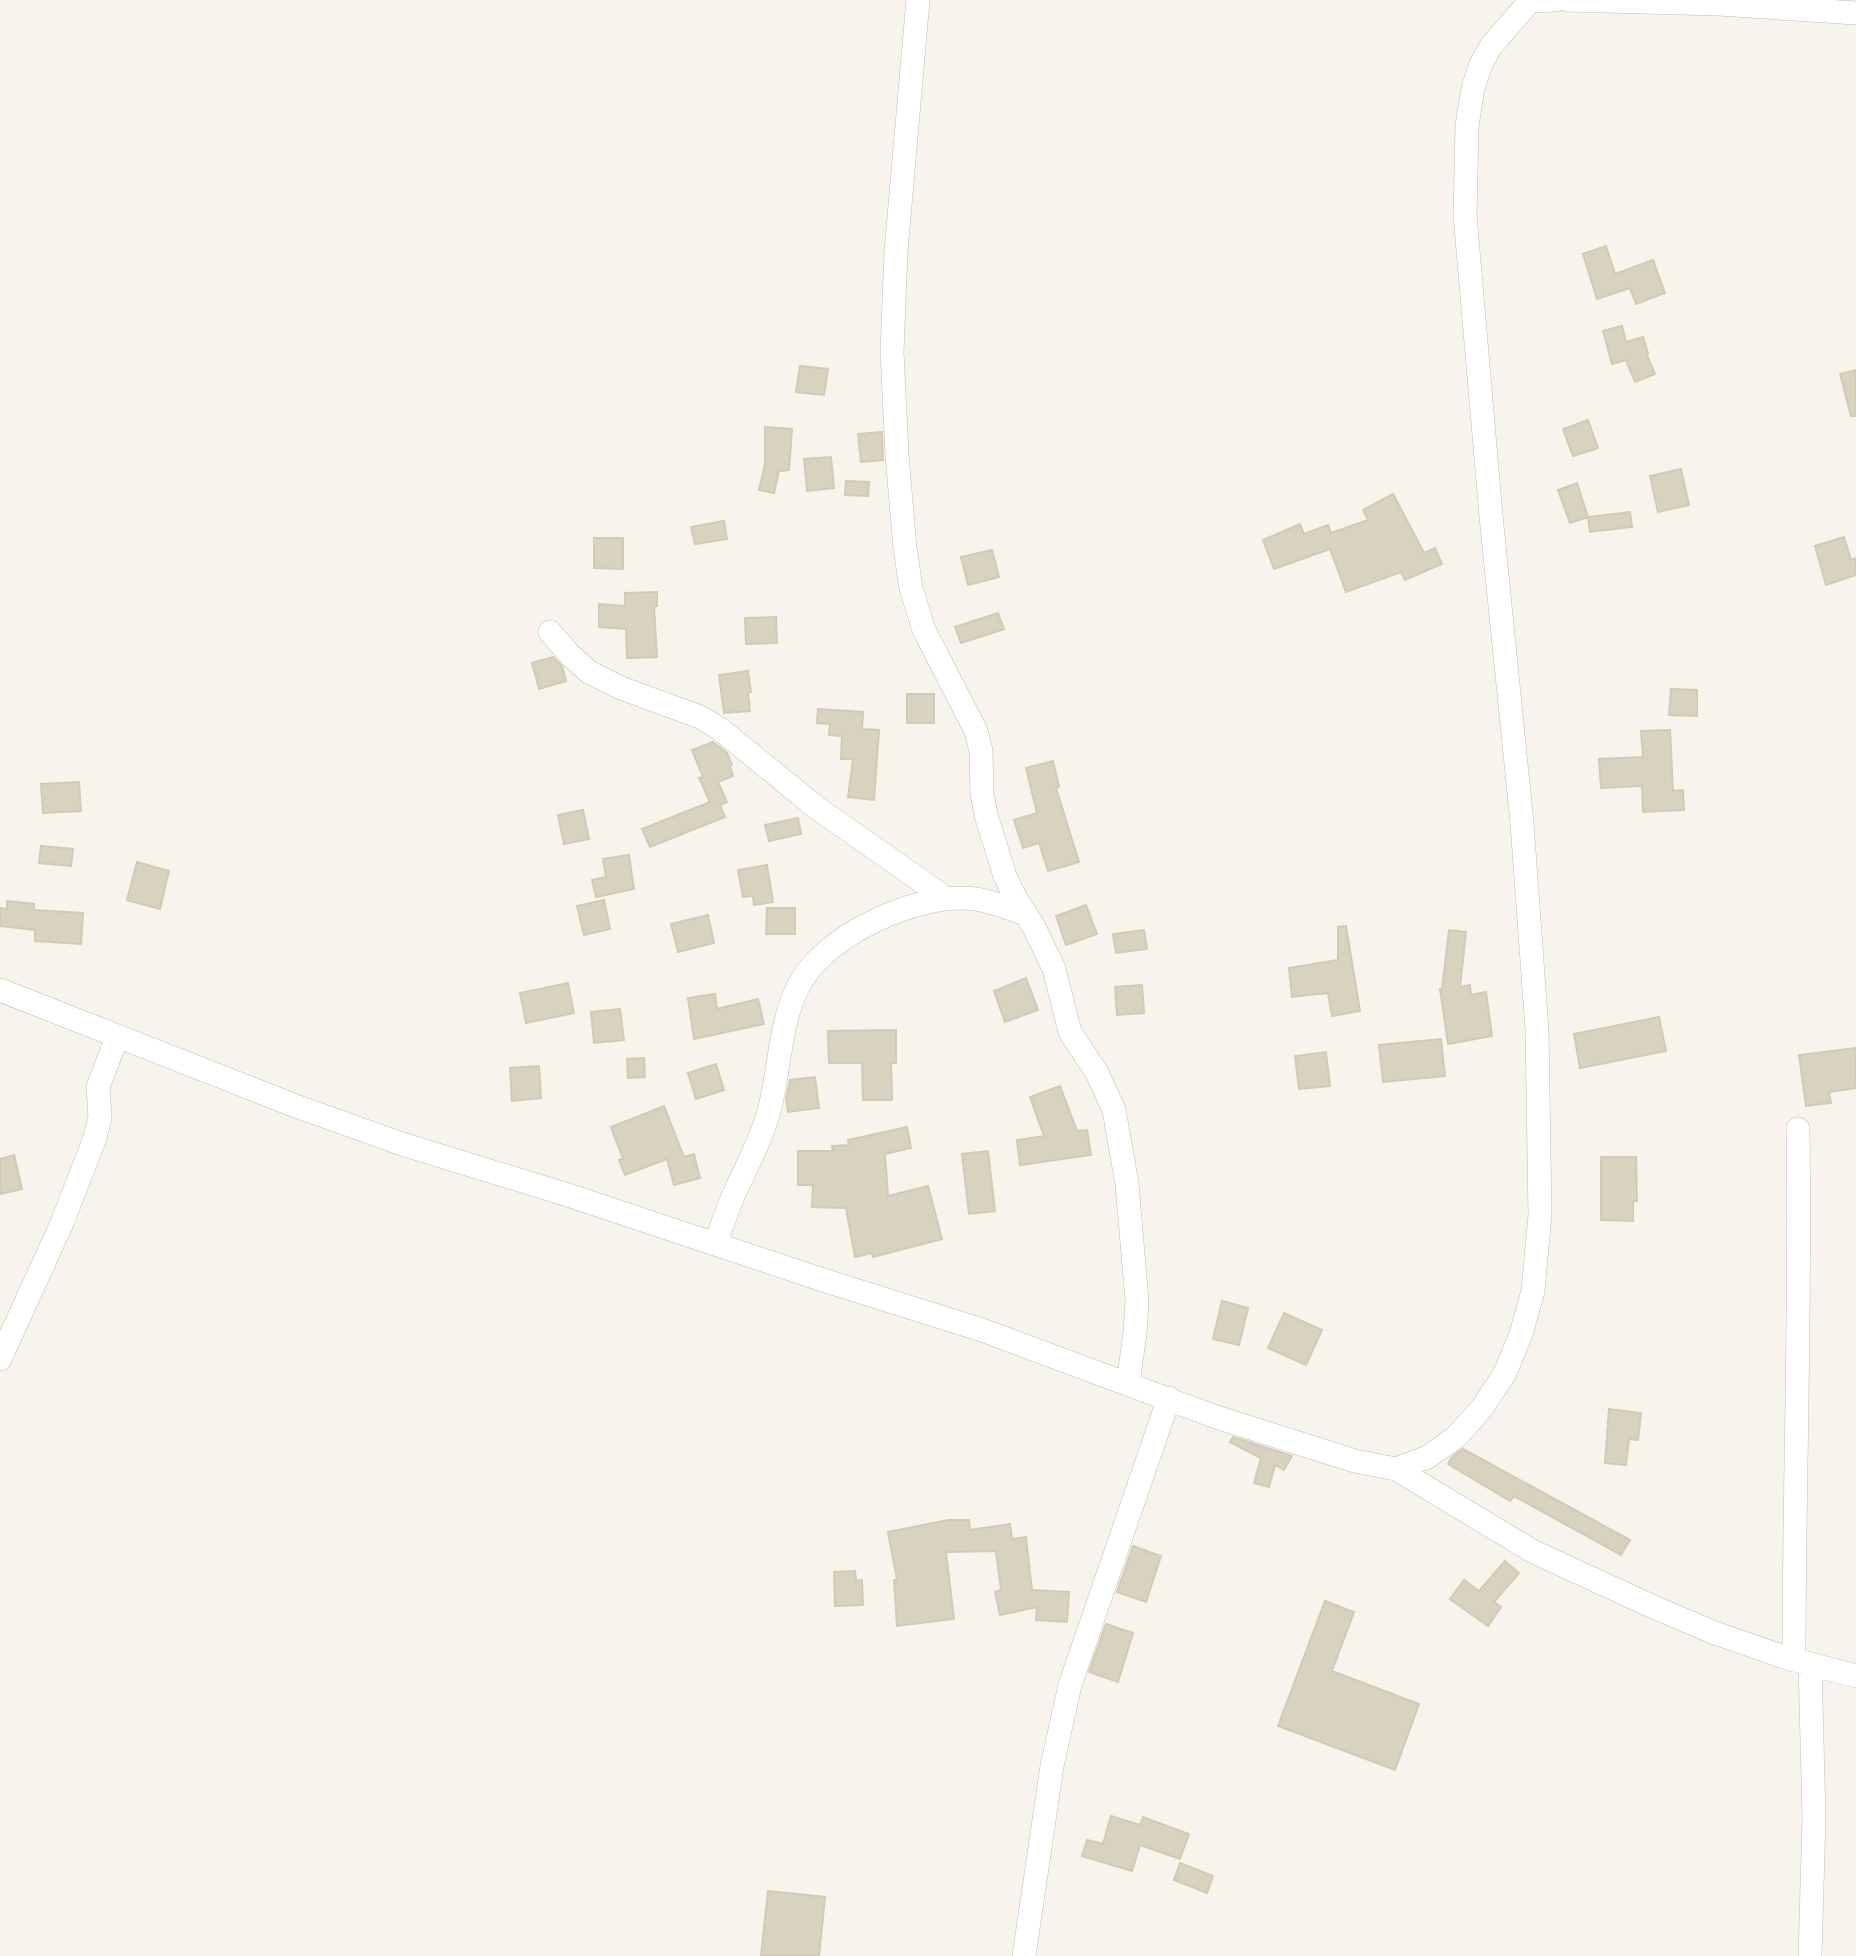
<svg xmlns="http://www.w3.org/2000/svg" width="1856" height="1956" viewBox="0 0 1856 1956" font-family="'Space Grotesk',sans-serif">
<rect width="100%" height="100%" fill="#f6f4ec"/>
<path fill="#d8d2c1" stroke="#d3cab4" stroke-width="2" d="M1606,246L1615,274L1653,260L1665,293L1636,304L1630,288L1597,299L1583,254Z
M1622,326L1626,342L1643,337L1648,353H1646L1655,374L1635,382L1626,360L1612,364L1603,331Z
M800,366L828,369L824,395L796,392Z
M1856,370V416H1851L1840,374Z
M1588,420L1598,448L1573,456L1563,429Z
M765,427L792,429L789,470L779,471L774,493L759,490L765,464Z
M882,432L883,460L861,462L858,434Z
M831,457L834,488L807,491L804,459Z
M1681,469L1689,505L1658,512L1650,476Z
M846,481L869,482L868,496L845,495Z
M1577,483L1588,517L1570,523L1558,490Z
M1393,494L1424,553L1435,548L1442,564L1405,580L1401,572L1346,592L1330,549L1274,569L1263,540L1300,524L1304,534L1328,525L1331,533L1368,520L1363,510Z
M1630,512L1632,527L1590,532L1588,517Z
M724,521L727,539L695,544L691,527Z
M1844,537L1851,560L1856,558V575L1826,585L1815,546Z
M594,538H623V569L594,568Z
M992,550L999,577L968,585L961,557Z
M657,592V606H654L657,657L627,658L626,629L599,627V604L625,606V593Z
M998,613L1004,629L961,643L955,627Z
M776,617L777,643L746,644L745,618Z
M553,657L562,666L566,681L539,689L532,663Z
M748,671L751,692H748L750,711L724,713L719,675Z
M1671,689L1697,690V716L1669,715Z
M907,694H934V723H907Z
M818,709L863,712L862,729L879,730L874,800L848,797L853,759H841L842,736L829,735L830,724L817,723Z
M1670,730L1673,791L1683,790L1684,810L1643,812L1642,786L1601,788L1599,759L1643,757L1641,731Z
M713,742L727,753L732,765L730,766L733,776L718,782L727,802L720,805L725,817L650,847L642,829L710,802L699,778L703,777L692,750Z
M1053,761L1059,787L1056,788L1079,862L1048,871L1039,843L1023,848L1014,820L1037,813L1026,768Z
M79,782L81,811L43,813L41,784Z
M583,810L589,839L564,844L558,815Z
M798,818L801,834L769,841L765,825Z
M41,846L73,849L71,866L39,863Z
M629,855L634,889L596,897L592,880L606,877L603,859Z
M137,862L169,871L160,909L127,900Z
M767,865L773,902L754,905L753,896L743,897L738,870Z
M604,900L610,929L584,935L577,906Z
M7,901L34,904V910L83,913L81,944L35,941V930L0,926V908L7,909Z
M1086,905L1097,934L1066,945L1056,916Z
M767,908H795V934H766Z
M708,915L714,943L678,952L671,924Z
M1346,926L1360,1011L1332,1016L1328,993L1292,997L1289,968L1338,960V927Z
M1144,930L1147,949L1116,953L1113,934Z
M1449,930L1466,932L1460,987L1470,985L1471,995L1486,992L1492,1036L1448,1044L1440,989H1442Z
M1026,978L1038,1010L1005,1022L994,991Z
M568,983L574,1013L526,1023L520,993Z
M1142,985L1144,1013L1117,1015L1115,987Z
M715,994L717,1009L758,999L764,1024L694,1039L688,998Z
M620,1009L624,1040L594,1043L591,1012Z
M1659,1017L1666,1051L1580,1068L1574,1034Z
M896,1030V1063H891L892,1100H863L862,1063H829L828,1031Z
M1441,1039L1445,1076L1383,1082L1379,1045Z
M1856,1048V1088L1829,1092L1831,1103L1806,1106L1799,1055Z
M1326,1052L1330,1086L1299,1089L1295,1056Z
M644,1058L645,1077L628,1078L627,1059Z
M716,1064L724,1090L696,1099L688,1073Z
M539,1066L541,1098L512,1101L510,1068Z
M815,1077L819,1108L788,1112L786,1099L790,1080Z
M1060,1086L1077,1131L1087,1130L1091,1155L1020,1165L1017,1140L1044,1136L1030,1097Z
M664,1106L684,1157L694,1154L700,1178L674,1185L667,1159L625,1175L619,1160L623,1159L611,1127Z
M907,1127L911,1148L885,1154L888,1196L928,1186L942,1239L873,1257L872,1253L855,1257L846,1208L812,1207L813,1185H798V1151H833L832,1146L849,1145L848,1140Z
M988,1151L995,1211L969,1214L962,1154Z
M14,1155L22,1189L0,1194V1159Z
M1601,1157H1636L1637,1201H1633V1221L1601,1220Z
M1222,1301L1248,1308L1239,1345L1213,1339Z
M1284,1313L1322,1330L1306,1365L1268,1348Z
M1609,1409L1641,1413L1638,1440L1629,1439L1626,1465L1605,1463Z
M1233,1437L1292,1456L1284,1470L1275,1465L1269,1487L1254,1483L1261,1458L1230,1442Z
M1463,1449L1630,1540L1621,1555L1514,1496L1510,1501L1448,1464L1452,1457Z
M948,1520H969L970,1530L1010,1524L1012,1539L1026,1537L1032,1590L1069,1592L1067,1622L1036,1620L1037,1607L1000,1615L995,1592L1001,1590L996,1551L946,1552L954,1619L897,1626L894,1580H897L888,1532Z
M1133,1546L1161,1556L1146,1602L1117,1592Z
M1505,1561L1519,1573L1494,1602L1501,1607L1488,1626L1450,1599L1464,1580L1479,1591Z
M855,1571L856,1581L862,1580L863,1605L835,1606L834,1572Z
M1325,1601L1354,1612L1332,1671L1419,1704L1395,1770L1278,1726Z
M1106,1624L1133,1633L1118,1682L1089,1672Z
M1111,1816L1140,1825L1143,1817L1189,1834L1180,1859L1140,1845L1132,1871L1082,1856L1087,1840L1103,1844Z
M1180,1863L1213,1876L1207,1893L1174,1880Z
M768,1891L825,1897L819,1956H761Z"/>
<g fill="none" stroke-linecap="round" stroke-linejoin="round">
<defs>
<path id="minor" d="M918,0L896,251L892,352L897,455L905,548L911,588L924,630L976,731L981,751L982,793L986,815L1005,876L1016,899L1034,927L1054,969L1070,1032L1097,1073L1114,1110L1127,1184L1137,1301L1135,1333L1128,1383
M1568,0L1719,4L1856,13
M550,632L570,655L589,672L621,688L700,717L720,729L817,808L947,899
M0,990L293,1105L402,1144L568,1195L820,1279L982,1330L1216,1417L1355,1461L1396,1469L1428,1457L1456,1437L1482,1408L1505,1373L1521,1334L1533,1291L1540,1215L1537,1030L1522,823L1491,516L1465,215L1467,126L1473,88L1481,64L1491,46L1530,1L1556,0
M715,1244C721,1228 727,1211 734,1194C746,1167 761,1141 769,1111C780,1071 779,1025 798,987C822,936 919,891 975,899C992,901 1010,909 1026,914
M0,1359L62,1223L95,1138L100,1117L98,1087L117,1037
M1396,1469L1532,1551L1649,1605L1715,1633L1787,1658L1856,1676
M1794,1660C1794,1483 1801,1306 1798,1129
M1024,1956L1052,1766L1070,1685L1169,1398
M1810,1956L1814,1817L1810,1664"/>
</defs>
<use href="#minor" stroke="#c2bdae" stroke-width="24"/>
<use href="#minor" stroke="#fff" stroke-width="23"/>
</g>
</svg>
